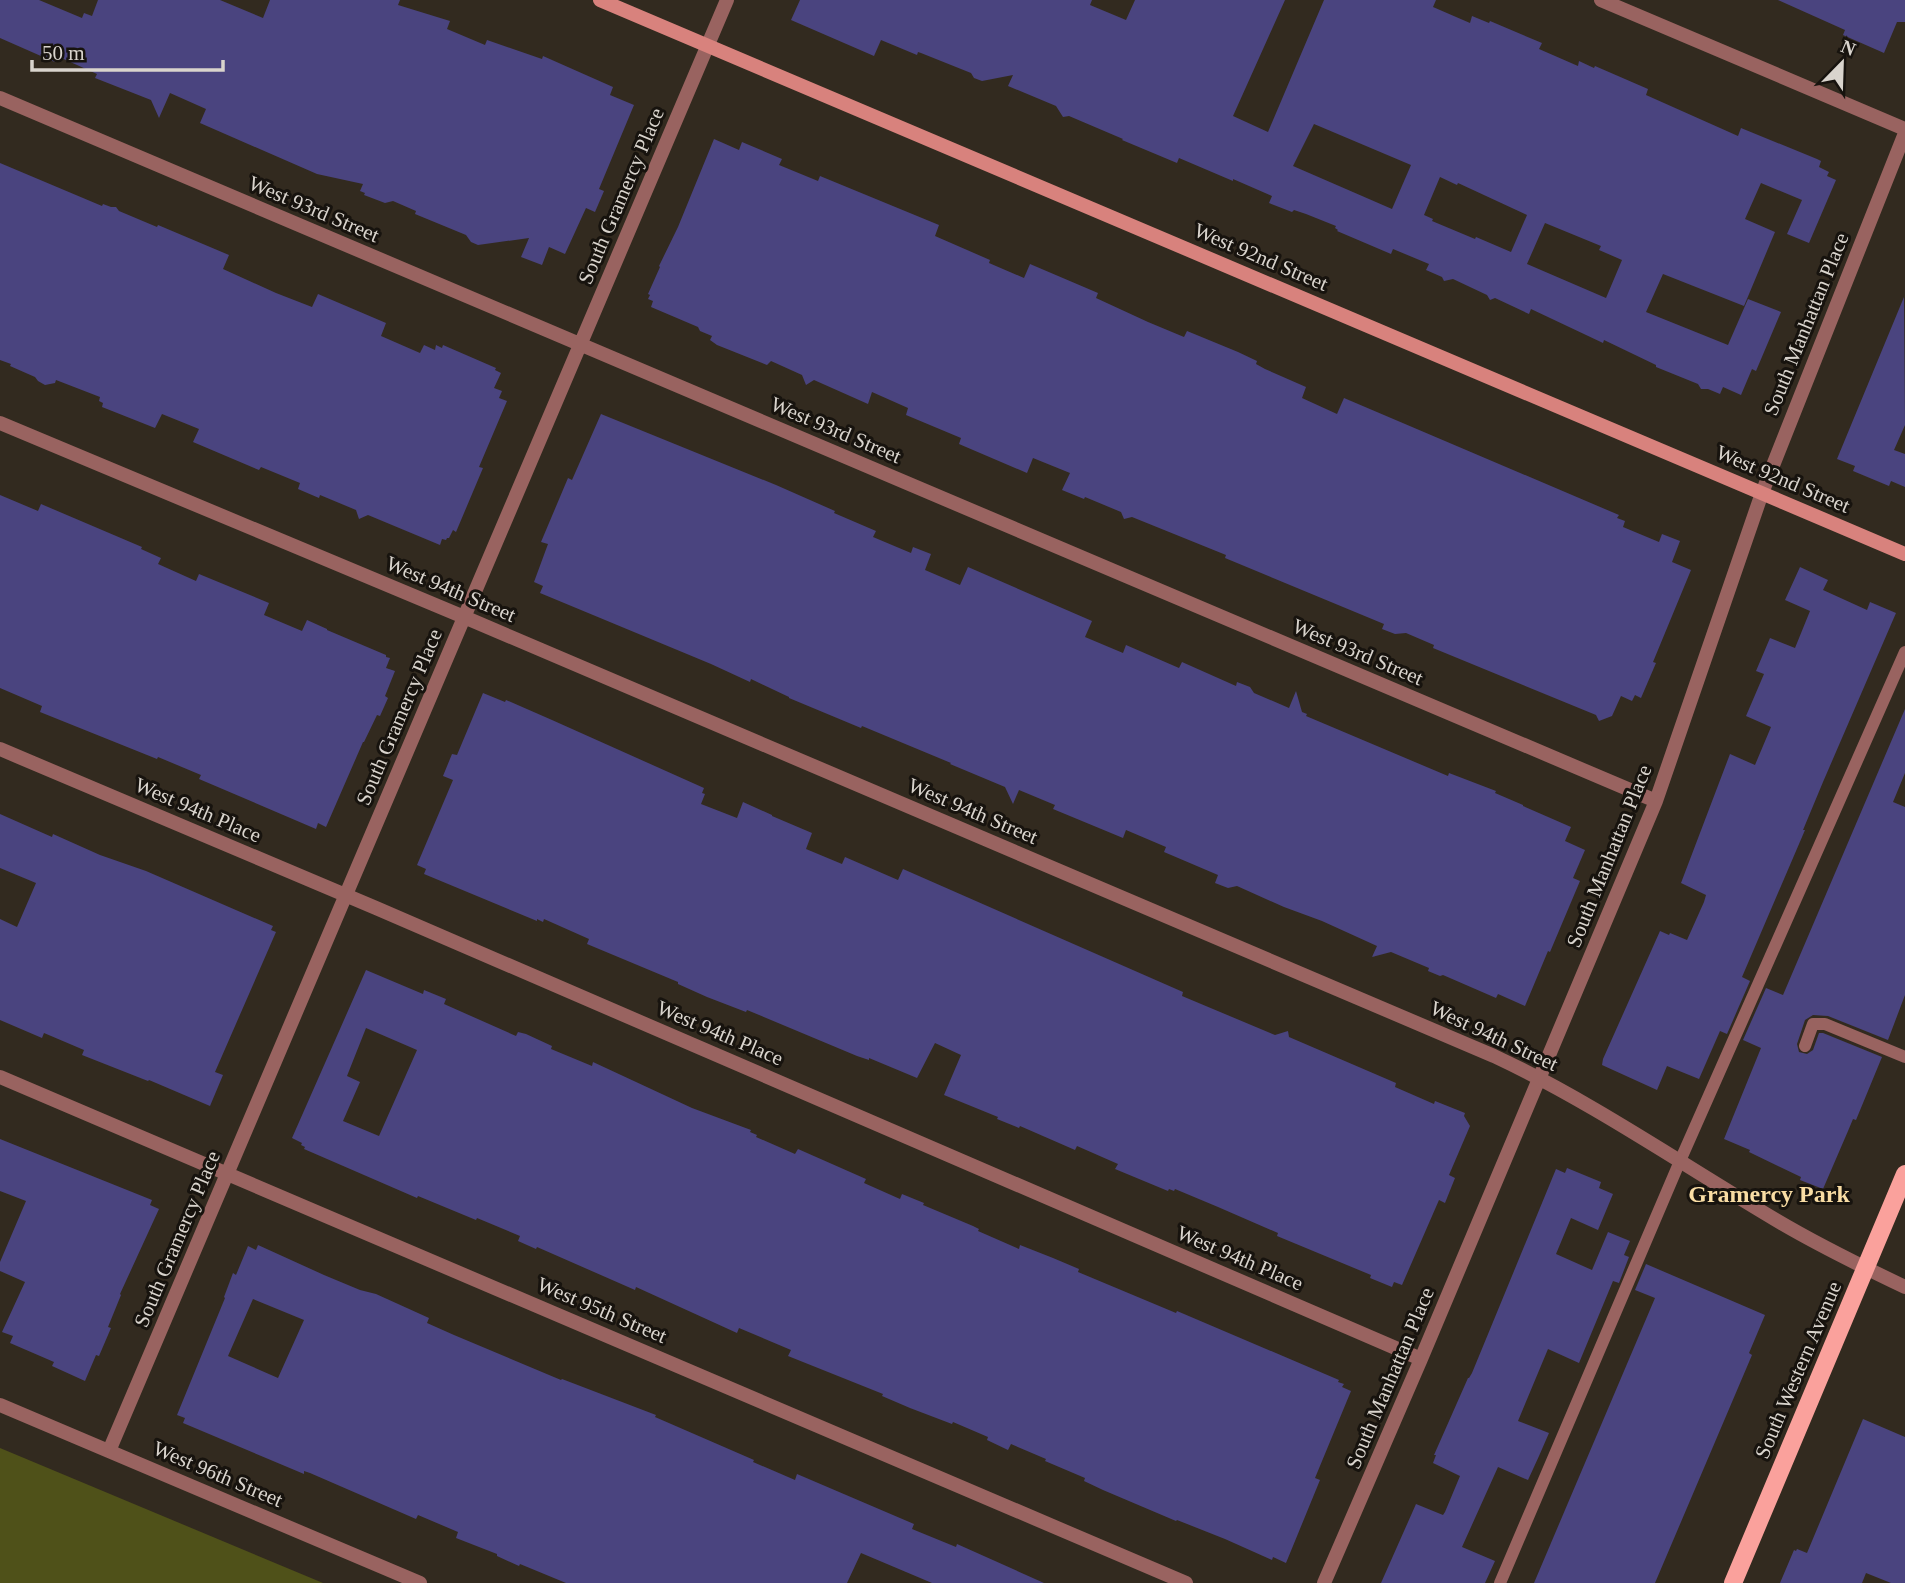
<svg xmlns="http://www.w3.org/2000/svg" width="1905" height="1583" viewBox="0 0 1905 1583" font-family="'Times New Roman',serif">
<rect width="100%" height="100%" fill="#322a1f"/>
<path fill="#4f5119" d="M0,1448L323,1583H0Z"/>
<path fill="#4a447f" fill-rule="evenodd" d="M0,0H39L82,18L84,13L92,16L98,0H220L263,18L270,0H400L398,5L450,21L447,29L485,45L487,40L542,59L543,56L613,87L610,95L634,105L599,189L604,191L595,212L586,208L565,254L549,247L542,265L521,257L529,238L478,245L471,242L466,235L415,214L416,211L393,201L385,203L364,195L365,193L360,191L363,184L317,174L200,123L206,109L170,93L159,118L151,100L95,78L97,74L57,56L55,62L50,60L0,38Z
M800,0H1092L1090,5L1126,20L1135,0H1285L1233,116L1268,132L1324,0H1436L1433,7L1470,23L1472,16L1489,23L1490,21L1542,43L1539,49L1578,66L1579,61L1594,68L1595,66L1648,89L1646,95L1738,136L1741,128L1817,159L1821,161L1819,167L1829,172L1827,176L1836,180L1809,243L1787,234L1802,200L1761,183L1745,219L1775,232L1744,306L1663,274L1646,312L1728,345L1748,299L1781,312L1756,371L1752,369L1741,395L1723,387L1720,394L1708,389H1701L1698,384L1656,367V365L1604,340L1603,343L1531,309L1529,314L1495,298L1490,300L1487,295L1453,279L1444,281L1442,277L1426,270L1429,264L1393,249L1391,254L1337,231L1338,230L1335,228L1336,226L1306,214L1294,210L1292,212L1269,203L1272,196L1233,179V181L1179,158L1177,163L1122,140L1123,139L1069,116L1063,117L1056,106L1008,86L1013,75L982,81L974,78L971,73L921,53L918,52L917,55L881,40L874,56L791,20ZM1314,124L1411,165L1392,209L1293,166ZM1440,177L1457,185L1458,183L1527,215L1511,252L1476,237L1475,239L1432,221L1433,219L1424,215ZM1545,223L1601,246L1599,250L1622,260L1606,298L1527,264Z
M1778,0H1905V22H1897L1884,53L1843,35L1845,30Z
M714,139L739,150L742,142L782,159L779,165L818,181L820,176L939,225L935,236L990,260L989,263L1024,278L1030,264L1098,293L1096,298L1148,322L1184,337L1187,331L1238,352L1257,361L1256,364L1265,369L1306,387L1302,398L1337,414L1344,398L1619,515L1617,518L1625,521L1623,527L1659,542L1662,534L1680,541L1672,562L1691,570L1653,662L1656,663L1641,698L1635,695L1632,701L1621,696L1612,716L1599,721L1596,715L1433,648L1434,645L1406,633L1395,634L1382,629L1384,624L1225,558L1226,555L1132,517L1124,519L1121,512L1085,497L1084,499L1062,490L1070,473L1033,458L1027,473L959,444L961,438L906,415L908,408L872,392L868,404L814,380L806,385L802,375L771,361L767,365L717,345L710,340L712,336L700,331L698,327L651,307L653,301L648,299L650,295L648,294L660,267L659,266L678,227Z
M0,163L102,206L103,204L111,207H116L119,211L157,227L158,225L229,255L223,269L276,293L312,307L318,294L386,323L381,336L420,353L424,345L435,350L436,345L442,348L443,345L496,368L495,370L501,373L494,388L502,391L499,398L507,401L479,467L483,468L456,532L453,530L449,538H447L446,540L442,539L440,545L368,515L359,519L356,510L320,495L319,498L298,489L300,483L261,467L259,470L193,442L199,429L162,414L155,428L102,407L103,403L99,401L100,397L56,380L55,383L45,385L38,381L35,377L10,366L11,364L0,360Z
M1904,297L1905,425L1894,450L1905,454V487L1891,481L1889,486L1853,471L1855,466L1837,459Z
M601,414L776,485L835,511L834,513L876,531L873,537L911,553L913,547L931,554L925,570L960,585L968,567L1092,621L1085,637L1123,653L1126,645L1179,668L1182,662L1236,686L1237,682L1250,687L1254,693L1289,708L1296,691L1302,712L1307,714L1306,716L1448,776L1449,773L1496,791L1495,793L1523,805V806L1571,827L1565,841L1585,850L1573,878L1580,881L1550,952L1548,951L1525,1006L1498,994L1496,998L1443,975L1440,976L1428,971L1429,968L1391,952L1372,957L1377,946L1322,921L1284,907L1237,886L1228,888L1215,883L1218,875L1164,852L1166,847L1126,830L1123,838L1053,809L1055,805L1019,790L1013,804L1005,787L950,764L951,763L862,726L861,728L789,698V697L751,679L750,682L711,664L540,593L543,586L534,582L548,544L541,542L568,478L572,480Z
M0,495L38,511L41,504L142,547L141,549L161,558L158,564L196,581L199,574L269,603L264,615L302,631L307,620L327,629V630L386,655V657L390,658L386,668L395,671L385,696L388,698L380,716L377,715L364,742H363L326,827L318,823L316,829L199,779L201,775L158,757L157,759L40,712L42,706L0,688Z
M1800,567L1828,580L1823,590L1867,610L1870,602L1896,613L1823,782L1803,830H1805L1742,977L1750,981L1727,1034L1720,1031L1699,1079L1667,1066L1657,1090L1602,1065L1603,1059L1660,931L1669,935L1670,933L1687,940L1704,902L1706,895L1681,883L1730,754L1755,765L1771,727L1746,716L1764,674L1756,671L1770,638L1795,648L1810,611L1785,600Z
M483,693L505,702L506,700L552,720L704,788L702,793L705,794L701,804L737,818L743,802L772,815V816L812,833L806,849L842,864L845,857L898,880L903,869L1183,992L1182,996L1275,1035L1288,1031L1289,1037L1396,1083L1395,1087L1434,1104L1435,1101L1465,1113L1464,1116L1470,1126L1449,1175L1455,1178L1445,1203L1439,1200L1402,1285L1394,1282L1392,1287L1370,1278L1371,1275L1277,1236L1278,1233L1218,1207L1175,1189L1174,1191L1169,1189L1168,1191L1115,1169L1118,1164L1077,1146L1075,1150L1020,1126L1019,1128L997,1119L998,1117L944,1095L961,1055L935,1043L917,1078L869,1058V1060L857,1056L747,1010L746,1012L707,997L678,984V982L587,944L589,939L544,919L543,922L537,919V921L424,874L426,869L417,865L453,780L443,776L452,754L457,755Z
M1905,709V773L1893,802L1905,807V995L1888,1040L1828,1016L1813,1015L1805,1020L1797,1044L1799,1052L1807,1054L1813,1050L1819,1033H1823L1882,1057L1856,1120L1853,1119L1848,1131L1823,1189L1800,1180L1801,1177L1749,1152L1750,1150L1724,1139L1761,1048L1743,1040L1766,988L1783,995Z
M0,814L52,837L53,834L100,855L146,871L273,926L271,930L276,932L215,1072L223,1075L210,1106L149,1080L148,1081L82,1055L84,1050L44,1033L42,1038L0,1020V919L17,927L36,883L0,868Z
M366,970L423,994L424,990L446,999L444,1004L516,1036L518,1032L526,1034L552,1046L551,1049L592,1066L593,1062L692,1108L751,1130L750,1132L757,1135L756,1137L795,1154L798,1149L866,1179L864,1183L900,1199L902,1194L924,1203L923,1205L973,1226L979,1229L978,1231L1019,1249L1020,1245L1053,1258L1079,1269L1078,1272L1176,1313L1177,1311L1339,1380L1338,1382L1344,1384L1342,1387L1351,1391L1315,1478L1320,1480L1286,1563L1273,1557L1272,1560L1225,1539L1177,1520L1176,1521L1103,1490L1084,1481L1085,1478L1045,1461L1046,1459L1011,1444L1008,1450L987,1440L988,1437L953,1422L952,1424L910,1408L882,1396L883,1394L788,1356L791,1350L739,1328L737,1333L636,1287L635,1290L537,1247L536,1249L518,1241L520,1236L477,1218L476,1220L418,1196L417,1198L304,1149L305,1147L301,1145L302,1143L292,1138ZM366,1028L417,1050L379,1136L343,1121L360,1082L347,1076Z
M0,1139L152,1200L150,1205L159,1209L120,1294L121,1295L108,1327L111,1328L99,1356L96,1355L85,1381L52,1366L54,1362L10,1343L13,1336L2,1332L25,1282L0,1271V1262L26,1201L0,1191Z
M1567,1168L1601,1182L1599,1188L1613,1194L1598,1230L1571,1218L1556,1254L1592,1270L1608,1232L1630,1241L1624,1255L1629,1257L1619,1283L1613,1281L1579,1363L1548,1349L1518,1421L1549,1433L1539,1456L1528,1480L1498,1467L1462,1547L1495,1561L1485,1583H1381L1416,1504L1443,1515L1445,1512L1460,1476L1433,1463L1436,1455H1434L1468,1378H1469L1472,1373L1556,1169L1565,1173Z
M258,1245L324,1275L360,1290L376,1294L429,1318L427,1323L454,1335L561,1380L562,1379L656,1415L655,1417L754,1460L753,1462L795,1480L797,1474L914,1524L912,1529L956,1547L957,1544L1044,1583H932L861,1553L847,1583H566L520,1564L519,1566L497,1556V1554L456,1538L458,1532L418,1515L416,1519L310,1473L304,1471V1474L183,1423L185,1418L177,1415L225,1298L224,1297L233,1273L236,1275L248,1246L256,1250ZM253,1299L304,1320L278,1378L228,1356Z
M1646,1264L1765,1315L1749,1353L1752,1355L1655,1583H1534L1655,1298L1635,1290Z
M1863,1419L1905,1437V1583H1891L1866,1573L1862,1583H1780L1794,1550L1796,1551L1797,1549L1807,1553Z"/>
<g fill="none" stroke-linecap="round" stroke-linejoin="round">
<path stroke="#996360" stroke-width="12" d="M1805,1046L1813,1024H1825L1905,1057
M1500,1583L1680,1161L1905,652"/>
<path stroke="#996360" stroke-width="14" d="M1601,0L1905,129
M0,98L1656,801
M0,423L464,617L1494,1056C1592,1102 1683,1165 1776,1220C1818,1245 1861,1266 1905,1287
M0,749L376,908L1421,1359
M0,1077L1186,1583
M0,1405L420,1583
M109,1451L727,0
M1324,1583L1421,1359L1656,801L1762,493L1905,133"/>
<path stroke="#d8827d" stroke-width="14" d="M600,0L1905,554"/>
<path stroke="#faa19c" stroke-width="18" d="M1733,1583L1905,1174"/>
</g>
<g text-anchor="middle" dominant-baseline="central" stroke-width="6" stroke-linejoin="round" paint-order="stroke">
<g font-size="21" fill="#d9d4cd" stroke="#17130e">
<text transform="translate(621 196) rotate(-67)">South Gramercy Place</text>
<text transform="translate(314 209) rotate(23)">West 93rd Street</text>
<text transform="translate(1261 257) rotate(23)">West 92nd Street</text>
<text transform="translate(1806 324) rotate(-68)">South Manhattan Place</text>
<text transform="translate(836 430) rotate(23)">West 93rd Street</text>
<text transform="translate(1783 479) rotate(23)">West 92nd Street</text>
<text transform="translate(451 589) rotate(23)">West 94th Street</text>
<text transform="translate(1358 652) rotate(23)">West 93rd Street</text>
<text transform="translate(399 717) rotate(-67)">South Gramercy Place</text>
<text transform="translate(198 810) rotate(23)">West 94th Place</text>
<text transform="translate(973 811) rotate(23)">West 94th Street</text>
<text transform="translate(1609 856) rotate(-68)">South Manhattan Place</text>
<text transform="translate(720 1033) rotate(23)">West 94th Place</text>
<text transform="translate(1494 1036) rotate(25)">West 94th Street</text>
<text transform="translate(177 1239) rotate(-67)">South Gramercy Place</text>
<text transform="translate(1240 1258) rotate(23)">West 94th Place</text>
<text transform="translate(602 1310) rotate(23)">West 95th Street</text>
<text transform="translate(1798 1370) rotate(-67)">South Western Avenue</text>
<text transform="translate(1390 1378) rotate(-67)">South Manhattan Place</text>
<text transform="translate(218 1474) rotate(23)">West 96th Street</text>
</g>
<g font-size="24" font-weight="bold" fill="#f9dda4" stroke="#17130e">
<text x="1769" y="1194">Gramercy Park</text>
</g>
</g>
<g transform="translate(1842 63) rotate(23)" stroke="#17130e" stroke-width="5" paint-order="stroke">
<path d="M0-5L12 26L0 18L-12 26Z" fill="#d9d4cd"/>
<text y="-10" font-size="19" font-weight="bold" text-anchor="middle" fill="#d9d4cd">N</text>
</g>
<path d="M32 60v10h191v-10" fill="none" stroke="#d9d4cd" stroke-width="3.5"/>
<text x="42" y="60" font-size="21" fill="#d9d4cd" stroke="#17130e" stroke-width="5" paint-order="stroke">50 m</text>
</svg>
